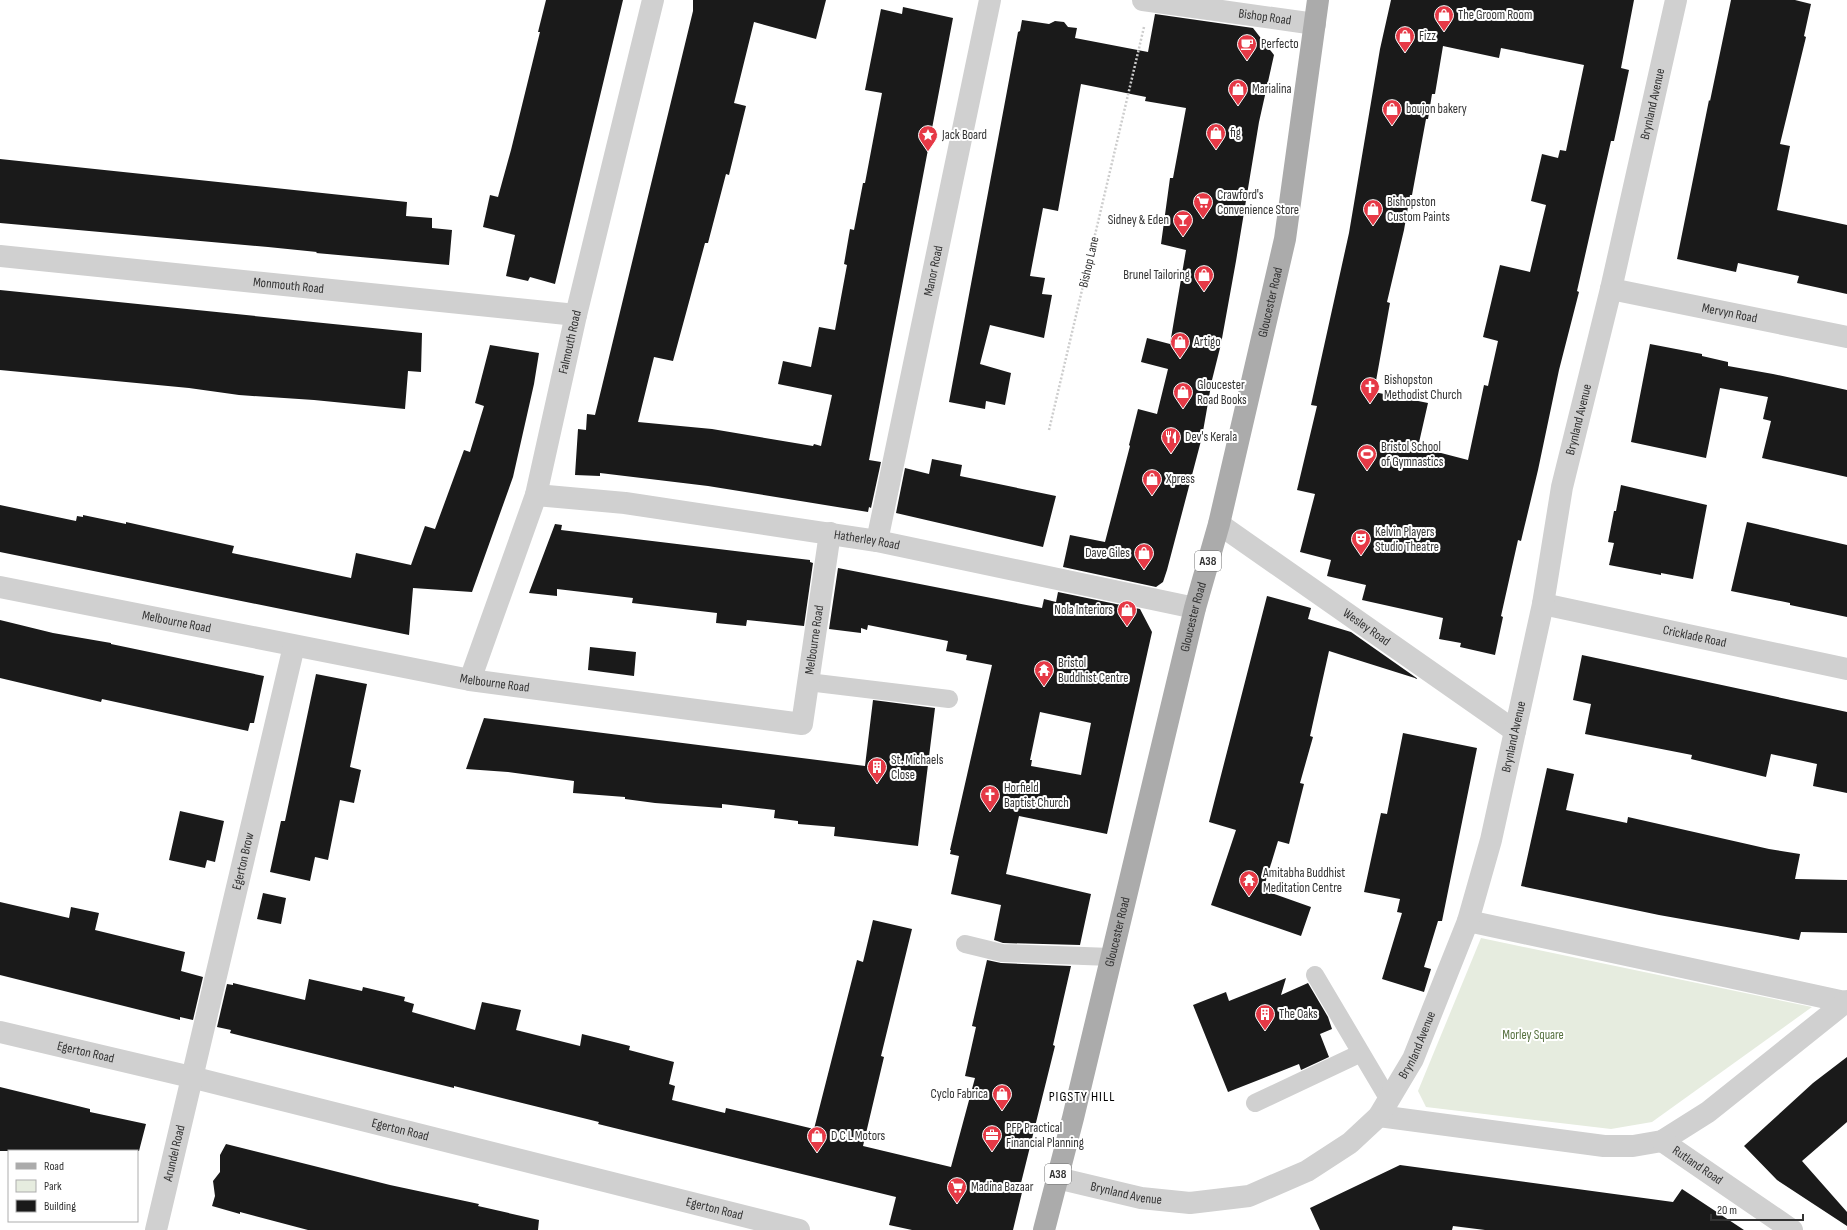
<svg xmlns="http://www.w3.org/2000/svg" width="1847" height="1230" viewBox="0 0 1847 1230" font-family="'Sofia Sans Condensed',sans-serif">
<rect width="100%" height="100%" fill="#fff"/>
<path fill="#e6ecdf" d="M1481,938L1812,1007L1652,1122L1611,1129L1426,1107L1418,1091Z"/>
<path fill="#1a1a1a" fill-rule="evenodd" d="M546,0H623L555,284L530,277L528,281L506,276L515,235L483,227L490,195L498,197L511,150L540,32H538Z
M693,0H826L816,39L754,22L734,103L746,106L729,175L726,174L708,243H705L673,361L654,357L638,422L712,429L813,446L814,444L821,446L832,395L778,384L783,361L811,367L819,327L835,330L847,265L844,264L850,229L854,230L863,183H865L882,93L865,90L881,9L902,14L903,7L953,18L869,460L881,462L871,508L869,507L868,512L708,486L600,473V476L575,475L578,429L586,430L587,414L595,415L693,11Z
M1391,0H1634L1621,68L1629,70L1620,113L1614,141H1611L1577,291L1579,292L1559,370L1538,470L1521,541L1518,540L1501,616L1503,617L1495,655L1460,647L1461,643L1439,639L1443,618L1362,600L1366,585L1327,576L1331,560L1300,552L1315,494L1297,490L1317,406L1311,405L1349,233L1380,49ZM1443,46L1499,58L1501,48L1584,65L1566,151L1560,150L1558,158L1542,154L1531,201L1546,205L1530,272L1500,265L1483,337L1498,341L1488,386L1484,385L1468,460L1418,447L1428,403L1374,392L1390,303L1387,302L1404,230L1410,195H1412L1426,119H1428L1432,94H1435Z
M1731,0H1795L1811,4L1804,36L1806,37L1780,144L1790,146L1777,210L1847,225V294L1797,283L1799,276L1738,263L1736,272L1677,259L1709,100L1710,101Z
M1155,14L1253,28L1274,55L1259,122L1236,261L1221,344L1212,380L1202,437L1167,570L1163,582L1156,587L1063,567L1070,535L1105,542L1130,446L1129,445L1138,409L1157,414L1168,369L1141,362L1147,338L1170,344L1186,250L1161,244L1170,178H1173L1186,108L1145,101L1146,97L1081,84L1058,211L1043,208L1030,276L1045,278L1042,294L1052,295L1044,338L990,325L980,364L1011,373L1005,405L986,401L985,409L949,402L1018,32L1020,31L1022,20L1049,24L1055,21L1064,22L1068,27L1077,28L1075,38L1148,52Z
M0,159L407,202L406,216L432,218V228L452,230L449,265L316,253L317,252L268,247L0,223Z
M0,290L422,333L421,372L408,371L405,409L314,400L239,395L189,388L0,370Z
M1650,344L1702,354V356L1728,362V366L1773,374L1847,390V477L1762,458L1771,421L1763,419L1768,397L1720,388L1706,458L1631,442Z
M490,345L539,353L534,384L513,477L472,592L413,588L409,635L0,552V505L76,521L77,516L83,517V515L126,524V522L234,546L232,553L351,578L356,553L411,565L425,526L435,529L464,450L470,452L484,406L475,403Z
M932,459L962,465L960,476L1056,496L1043,547L896,513L905,468L929,474Z
M1621,485L1707,505L1693,579L1661,573V575L1609,565L1614,543L1608,542L1614,511H1616Z
M1747,522L1847,545V617L1790,605V603L1731,591Z
M555,524L562,525L561,530L810,560V562L813,563L804,626L747,620L746,626L716,623L717,613L632,603L633,598L557,589V596L529,593Z
M838,568L1042,608L1044,599L1056,602L1058,592L1140,609L1152,632L1107,834L1019,816L1006,874L1091,894L1080,945L1003,943L994,940L1001,905L951,894L959,856L950,854L951,850H950L992,665L966,660L967,655L946,651L948,641L868,625L867,630L861,628V633L829,629ZM1040,712L1091,723L1081,775L1031,766L1032,760H1030Z
M1267,596L1311,608L1308,619L1351,632L1418,679L1329,651L1310,736L1313,737L1300,783L1304,784L1289,844L1278,841L1263,890L1311,907L1301,936L1211,905L1236,830L1209,822Z
M0,620L53,633L111,643V644L264,676L254,723H250L248,731L102,699L101,702L0,678Z
M590,647L636,652L634,676L588,670Z
M1582,655L1847,712V793L1813,786L1817,764L1771,754L1766,777L1691,759L1692,755L1585,734L1591,704L1573,700Z
M316,674L367,684L350,767L361,770L354,803L340,800L328,860L315,857L310,881L270,872L281,821H285Z
M873,700L935,708L918,846L834,836L835,827L798,824V821L774,818L775,810L722,804V808L655,803L625,799V797L573,793L574,781L508,772L466,769L484,718L865,766Z
M1403,733L1477,748L1442,921H1438L1424,967L1431,969L1424,992L1382,979L1402,913L1397,912L1400,899L1364,892L1381,813L1387,814Z
M1547,768L1574,774L1566,810L1627,823L1628,817L1769,849L1800,854L1795,879L1847,880V933L1801,932L1799,940L1659,915L1521,886Z
M180,811L224,821L215,862L207,860L205,868L169,860Z
M263,893L286,898L281,924L257,919Z
M0,902L69,918L71,907L99,913L95,930L185,952L181,971L203,977L193,1020L180,1017V1020L0,975Z
M873,920L912,929L881,1056L884,1057L863,1146L951,1167L975,1078L965,1076L976,1027L972,1026L987,960L1001,963L1071,966L1053,1045L1055,1046L1021,1183L1024,1184L1013,1230H912L889,1225L896,1197L598,1124L599,1122L454,1086V1088L230,1033L231,1030L217,1027L227,984L233,985V983L305,1000L309,979L362,991L363,987L405,997L404,1001L414,1004L412,1012L475,1030L482,1002L521,1010L516,1030L580,1046L582,1034L630,1046L629,1050L674,1062L669,1084L675,1086L672,1100L725,1113L726,1108L814,1129L857,960L863,962Z
M1286,978L1281,995L1308,983L1328,1017L1332,1029L1320,1034L1329,1057L1301,1070L1299,1064L1228,1092L1193,1005L1226,992L1229,1001Z
M1847,1057V1122L1802,1161L1847,1212V1226L1777,1180L1744,1146L1813,1083Z
M0,1087L90,1109V1112L146,1124L139,1151H0Z
M226,1144L390,1185L479,1204L478,1206L539,1220L538,1230H308L240,1212V1214L212,1206L215,1196L213,1181L220,1172V1155Z
M1400,1165L1673,1202L1682,1189L1744,1230H1485L1453,1226L1452,1230H1320L1310,1208Z"/>
<g fill="none" stroke-linecap="round" stroke-linejoin="round">
<path stroke="#cdcdcd" stroke-width="2.5" stroke-dasharray="2 2" stroke-linecap="butt" d="M1049,430L1144,27"/>
<path stroke="#d0d0d0" stroke-width="18" d="M808,682L949,699
M965,944L1002,953L1111,957
M1315,975L1389,1100
M1255,1103L1361,1053"/>
<g stroke="#d0d0d0" stroke-width="22">
<path id="s1" d="M0,256L576,315"/>
<path id="s2" d="M1611,289L1847,337"/>
<path id="s3" d="M536,495L625,503L877,541L1195,608"/>
<path id="s4" d="M1219,524L1515,731"/>
<path id="s5" d="M877,541L990,0"/>
<path id="s6" d="M0,587L470,680L802,724L830,533"/>
<path id="s7" d="M1543,604L1847,669"/>
<path id="s8" d="M470,680L536,495L576,315L653,0"/>
<path d="M1468,921L1845,1002"/>
<path id="s9" d="M0,1032L191,1077L799,1230"/>
<path d="M1379,1116L1604,1146H1633L1662,1141L1708,1112L1847,1001"/>
<path id="s10" d="M1662,1141L1792,1230"/>
<path id="s11" d="M1057,1178L1141,1198L1190,1203L1249,1196L1307,1171L1350,1143L1379,1116L1413,1059L1468,921L1491,840L1543,604L1562,487L1611,289L1676,0"/>
<path id="s12" d="M156,1230L294,646"/>
</g>
<path stroke="#d0d0d0" stroke-width="22" id="s13" d="M1143,0L1315,24"/>
<path stroke="#ababab" stroke-width="22" id="s14" d="M1044,1230L1073,1118L1195,608L1219,524L1285,239L1318,0"/>
</g>
<defs>
<symbol id="shop-pin" viewBox="-11 -11 22 30"><path d="M0 17L-7.5 6A9.5 9.5 0 1 1 7.5 6Z" fill="#e63946" stroke="#fff"/><path d="M-5-2.5h2.3a2.7 3.5 0 0 1 5.4 0H5L5.5 6h-11ZM-1.5-2.5h3a1.5 2.3 0 0 0-3 0Z" fill="#fff"/></symbol>
<symbol id="cafe-pin" viewBox="-11 -11 22 30"><path d="M0 17L-7.5 6A9.5 9.5 0 1 1 7.5 6Z" fill="#e63946" stroke="#fff"/><path d="M-5.5-4.5H6V0H3Q3 3.5 0 3.5H-2.5Q-5.5 3.5-5.5 0ZM3-3.2v2h1.7v-2ZM-6 4.5H4V6H-6Z" fill="#fff"/></symbol>
<symbol id="sight-pin" viewBox="-11 -11 22 30"><path d="M0 17L-7.5 6A9.5 9.5 0 1 1 7.5 6Z" fill="#e63946" stroke="#fff"/><path d="M0-6L1.8-2.2L6-1.7L2.9 1.2L3.7 5.4L0 3.3L-3.7 5.4L-2.9 1.2L-6-1.7L-1.8-2.2Z" fill="#fff"/></symbol>
<symbol id="supermarket-pin" viewBox="-11 -11 22 30"><path d="M0 17L-7.5 6A9.5 9.5 0 1 1 7.5 6Z" fill="#e63946" stroke="#fff"/><path d="M-6-5.5h2.5l.6 2H6L4.5 2H-2.5L-4.4-4H-6ZM-1.5 3.2a1.3 1.3 0 1 0 .1 0ZM3 3.2a1.3 1.3 0 1 0 .1 0Z" fill="#fff"/></symbol>
<symbol id="bar-pin" viewBox="-11 -11 22 30"><path d="M0 17L-7.5 6A9.5 9.5 0 1 1 7.5 6Z" fill="#e63946" stroke="#fff"/><path d="M-6-5H6L.8 .8V4.5H3.5V6h-7V4.5H-.8V.8Z" fill="#fff"/></symbol>
<symbol id="church-pin" viewBox="-11 -11 22 30"><path d="M0 17L-7.5 6A9.5 9.5 0 1 1 7.5 6Z" fill="#e63946" stroke="#fff"/><path d="M-1.2-6h2.4v3.5h3.3v2.4h-3.3V6h-2.4V-.1h-3.3v-2.4h3.3Z" fill="#fff"/></symbol>
<symbol id="restaurant-pin" viewBox="-11 -11 22 30"><path d="M0 17L-7.5 6A9.5 9.5 0 1 1 7.5 6Z" fill="#e63946" stroke="#fff"/><path d="M-5-6h1v4h1v-4h1v4h1v-4h1v5L-1.5 .5V6h-2V.5L-5-1ZM5-6V6H3V1.5H1.5Q1.5-4 5-6Z" fill="#fff"/></symbol>
<symbol id="stadium-pin" viewBox="-11 -11 22 30"><path d="M0 17L-7.5 6A9.5 9.5 0 1 1 7.5 6Z" fill="#e63946" stroke="#fff"/><path d="M0-5a6.5 5 0 1 0 0 10a6.5 5 0 1 0 0-10ZM-3.5-1.8h7v3.6h-7Z" fill="#fff"/></symbol>
<symbol id="theatre-pin" viewBox="-11 -11 22 30"><path d="M0 17L-7.5 6A9.5 9.5 0 1 1 7.5 6Z" fill="#e63946" stroke="#fff"/><path d="M-5-5.5Q0-4 5-5.5V0Q5 5 0 6Q-5 5-5 0ZM-3.3-2.5H-1v1.5H-3.3ZM1-2.5H3.3v1.5H1ZM-2.8 1Q0 5.5 2.8 1Z" fill="#fff"/></symbol>
<symbol id="temple-pin" viewBox="-11 -11 22 30"><path d="M0 17L-7.5 6A9.5 9.5 0 1 1 7.5 6Z" fill="#e63946" stroke="#fff"/><path d="M0-6L5-2H3V0L6.5 2.5H4V6H1.5V3h-3V6H-4V2.5H-6.5L-3 0V-2H-5Z" fill="#fff"/></symbol>
<symbol id="building-pin" viewBox="-11 -11 22 30"><path d="M0 17L-7.5 6A9.5 9.5 0 1 1 7.5 6Z" fill="#e63946" stroke="#fff"/><path d="M-4-6H4V6H1V3H-1V6H-4ZM-2.5-4.3h1.7v1.8h-1.7ZM.8-4.3h1.7v1.8H.8ZM-2.5-1h1.7V.8h-1.7ZM.8-1h1.7V.8H.8Z" fill="#fff"/></symbol>
<symbol id="office-pin" viewBox="-11 -11 22 30"><path d="M0 17L-7.5 6A9.5 9.5 0 1 1 7.5 6Z" fill="#e63946" stroke="#fff"/><path d="M-6-3h4V-5.5h4V-3h4V5H-6ZM-1-4.5V-3h2v-1.5ZM-6 0V1H6V0Z" fill="#fff"/></symbol>
</defs>
<g fill-rule="evenodd">
<use href="#shop-pin" x="1433" y="4" width="22" height="30"/>
<use href="#shop-pin" x="1394" y="25" width="22" height="30"/>
<use href="#cafe-pin" x="1236" y="33" width="22" height="30"/>
<use href="#shop-pin" x="1227" y="78" width="22" height="30"/>
<use href="#shop-pin" x="1381" y="98" width="22" height="30"/>
<use href="#shop-pin" x="1205" y="122" width="22" height="30"/>
<use href="#sight-pin" x="917" y="124" width="22" height="30"/>
<use href="#supermarket-pin" x="1192" y="191" width="22" height="30"/>
<use href="#shop-pin" x="1362" y="198" width="22" height="30"/>
<use href="#bar-pin" x="1172" y="209" width="22" height="30"/>
<use href="#shop-pin" x="1193" y="264" width="22" height="30"/>
<use href="#shop-pin" x="1169" y="331" width="22" height="30"/>
<use href="#church-pin" x="1359" y="376" width="22" height="30"/>
<use href="#shop-pin" x="1172" y="381" width="22" height="30"/>
<use href="#restaurant-pin" x="1160" y="426" width="22" height="30"/>
<use href="#stadium-pin" x="1356" y="443" width="22" height="30"/>
<use href="#shop-pin" x="1141" y="468" width="22" height="30"/>
<use href="#theatre-pin" x="1350" y="528" width="22" height="30"/>
<use href="#shop-pin" x="1133" y="542" width="22" height="30"/>
<use href="#shop-pin" x="1116" y="599" width="22" height="30"/>
<use href="#temple-pin" x="1033" y="659" width="22" height="30"/>
<use href="#building-pin" x="866" y="756" width="22" height="30"/>
<use href="#church-pin" x="979" y="784" width="22" height="30"/>
<use href="#temple-pin" x="1238" y="869" width="22" height="30"/>
<use href="#building-pin" x="1254" y="1003" width="22" height="30"/>
<use href="#shop-pin" x="991" y="1083" width="22" height="30"/>
<use href="#office-pin" x="981" y="1124" width="22" height="30"/>
<use href="#shop-pin" x="806" y="1125" width="22" height="30"/>
<use href="#supermarket-pin" x="946" y="1176" width="22" height="30"/>
</g>
<g text-anchor="middle" dominant-baseline="central" stroke-width="4" stroke-linejoin="round" paint-order="stroke">
<g fill="#fff" stroke="#707070" stroke-width="1">
<rect x="1195" y="551" width="26" height="20" rx="3"/>
<rect x="1045" y="1164" width="26" height="20" rx="3"/>
</g>
<g font-size="12" font-weight="bold" fill="#333">
<text x="1208" y="561">A38</text>
<text x="1058" y="1174">A38</text>
</g>
<g font-size="13" fill="#333" stroke="#fff" text-anchor="start">
<text x="1458" y="15">The Groom Room</text>
<text x="1419" y="36">Fizz</text>
<text x="1261" y="44">Perfecto</text>
<text x="1252" y="89">Marialina</text>
<text x="1406" y="109">boujon bakery</text>
<text x="1230" y="133">fig</text>
<text x="942" y="135">Jack Board</text>
<text x="1217" y="195">Crawford's<tspan x="1217" dy="15">Convenience Store</tspan></text>
<text x="1387" y="202">Bishopston<tspan x="1387" dy="15">Custom Paints</tspan></text>
<text x="1169" y="220" text-anchor="end">Sidney &amp; Eden</text>
<text x="1190" y="275" text-anchor="end">Brunel Tailoring</text>
<text x="1194" y="342">Artigo</text>
<text x="1384" y="380">Bishopston<tspan x="1384" dy="15">Methodist Church</tspan></text>
<text x="1197" y="385">Gloucester<tspan x="1197" dy="15">Road Books</tspan></text>
<text x="1185" y="437">Dev's Kerala</text>
<text x="1381" y="447">Bristol School<tspan x="1381" dy="15">of Gymnastics</tspan></text>
<text x="1166" y="479">Xpress</text>
<text x="1375" y="532">Kelvin Players<tspan x="1375" dy="15">Studio Theatre</tspan></text>
<text x="1130" y="553" text-anchor="end">Dave Giles</text>
<text x="1113" y="610" text-anchor="end">Nola Interiors</text>
<text x="1058" y="663">Bristol<tspan x="1058" dy="15">Buddhist Centre</tspan></text>
<text x="891" y="760">St. Michaels<tspan x="891" dy="15">Close</tspan></text>
<text x="1004" y="788">Horfield<tspan x="1004" dy="15">Baptist Church</tspan></text>
<text x="1263" y="873">Amitabha Buddhist<tspan x="1263" dy="15">Meditation Centre</tspan></text>
<text x="1279" y="1014">The Oaks</text>
<text x="988" y="1094" text-anchor="end">Cyclo Fabrica</text>
<text x="1006" y="1128">PFP Practical<tspan x="1006" dy="15">Financial Planning</tspan></text>
<text x="831" y="1136">D C L Motors</text>
<text x="971" y="1187">Madina Bazaar</text>
</g>
<g font-size="13" fill="#333" stroke="#fff">
<text stroke="none"><textPath href="#s13" startOffset="123">Bishop Road</textPath></text>
<text stroke="none"><textPath href="#s11" startOffset="1402">Brynland Avenue</textPath></text>
<text transform="translate(1089 262) rotate(-77)">Bishop Lane</text>
<text stroke="none"><textPath href="#s5" startOffset="276">Manor Road</textPath></text>
<text stroke="none"><textPath href="#s1" startOffset="290">Monmouth Road</textPath></text>
<text stroke="none"><textPath href="#s14" startOffset="955">Gloucester Road</textPath></text>
<text stroke="none"><textPath href="#s2" startOffset="121">Mervyn Road</textPath></text>
<text stroke="none"><textPath href="#s8" startOffset="353">Falmouth Road</textPath></text>
<text stroke="none"><textPath href="#s11" startOffset="1078">Brynland Avenue</textPath></text>
<text stroke="none"><textPath href="#s3" startOffset="334">Hatherley Road</textPath></text>
<text stroke="none"><textPath href="#s14" startOffset="631">Gloucester Road</textPath></text>
<text stroke="none"><textPath href="#s6" startOffset="180">Melbourne Road</textPath></text>
<text stroke="none"><textPath href="#s4" startOffset="180">Wesley Road</textPath></text>
<text stroke="none"><textPath href="#s7" startOffset="155">Cricklade Road</textPath></text>
<text stroke="none"><textPath href="#s6" startOffset="899">Melbourne Road</textPath></text>
<text stroke="none"><textPath href="#s6" startOffset="504">Melbourne Road</textPath></text>
<text stroke="none"><textPath href="#s11" startOffset="754">Brynland Avenue</textPath></text>
<text stroke="none"><textPath href="#s12" startOffset="379">Egerton Brow</textPath></text>
<text stroke="none"><textPath href="#s14" startOffset="307">Gloucester Road</textPath></text>
<text stroke="none"><textPath href="#s11" startOffset="430">Brynland Avenue</textPath></text>
<text stroke="none"><textPath href="#s9" startOffset="88">Egerton Road</textPath></text>
<text stroke="none"><textPath href="#s9" startOffset="412">Egerton Road</textPath></text>
<text stroke="none"><textPath href="#s12" startOffset="79">Arundel Road</textPath></text>
<text stroke="none"><textPath href="#s10" startOffset="43">Rutland Road</textPath></text>
<text stroke="none"><textPath href="#s11" startOffset="71">Brynland Avenue</textPath></text>
<text stroke="none"><textPath href="#s9" startOffset="736">Egerton Road</textPath></text>
</g>
<g font-size="13" fill="#56703f" stroke="#fff">
<text x="1533" y="1035">Morley Square</text>
</g>
<g font-size="14" letter-spacing="1" fill="#000" stroke="#fff">
<text x="1082" y="1096">PIGSTY HILL</text>
</g>
</g>
<rect x="8" y="1150" width="130" height="72" fill="#ffffff" stroke="#adadad"/>
<rect x="16" y="1163" width="20" height="6" fill="#ababab" stroke="#adadad"/>
<text x="44" y="1170" font-size="12" fill="#333333">Road</text>
<rect x="16" y="1180" width="20" height="12" fill="#e6ecdf" stroke="#adadad"/>
<text x="44" y="1190" font-size="12" fill="#333333">Park</text>
<rect x="16" y="1200" width="20" height="12" fill="#1a1a1a" stroke="#adadad"/>
<text x="44" y="1210" font-size="12" fill="#333333">Building</text>
<path d="M1711 1214v6h92v-6" fill="none" stroke="#333333" stroke-width="2"/>
<text x="1717" y="1214" font-size="12" fill="#333333" stroke="#ffffff" stroke-width="3" paint-order="stroke">20 m</text>
</svg>
